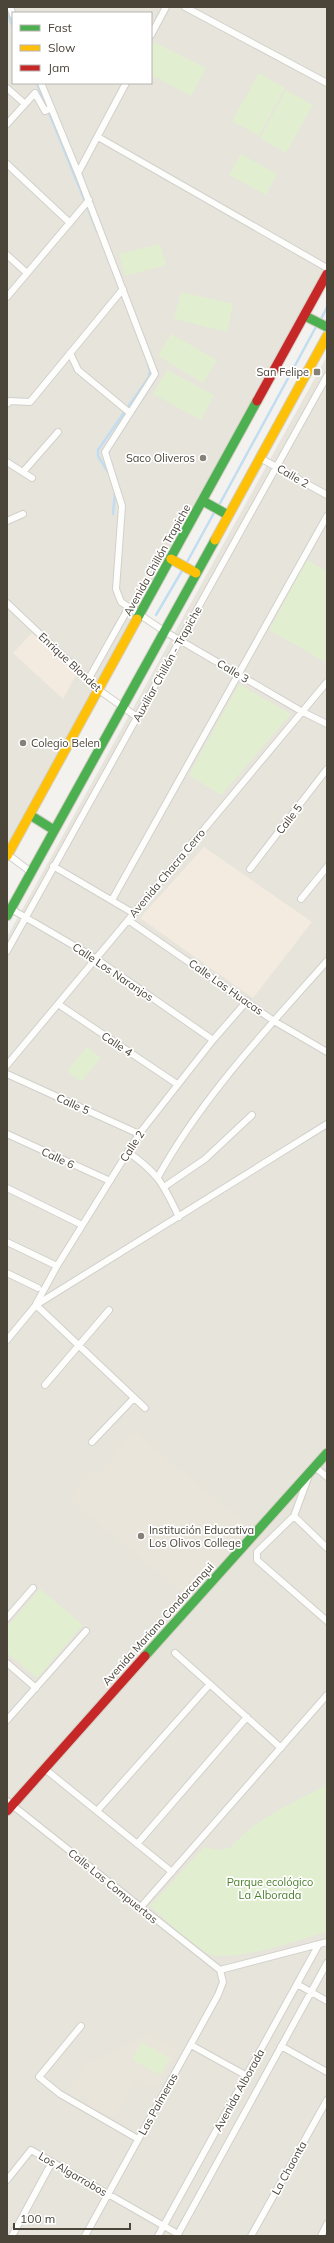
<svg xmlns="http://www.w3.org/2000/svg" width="334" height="2243" viewBox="0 0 334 2243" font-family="Mulish,sans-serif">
<rect width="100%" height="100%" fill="#f4f2ee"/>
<path fill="#e7e4dc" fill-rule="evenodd" d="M7,7H327V275L7,853ZM13,13H151V83H13Z
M327,356V2236H7V937Z"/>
<path fill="#f3ebdf" d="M32,633L77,673L63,699L13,653Z
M204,847L312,922L253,998L140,918Z"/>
<path fill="#eae5da" d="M134,1431L252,1529L189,1598L68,1498L91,1471L97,1475Z
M149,2034L178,2051L158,2088L137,2077L115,2118L88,2105L87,2098L82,2096L76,2098L66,2091L87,2064Z"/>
<path fill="#e1eecf" d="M154,42L206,68L191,96L151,75V48Z
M259,73L285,88L259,136L232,121Z
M286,90L313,105L286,153L260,138Z
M241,154L277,174L266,195L229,175Z
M160,244L166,265L125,276L119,254Z
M181,292L233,304L227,332L174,319Z
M171,334L217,360L203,383L158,356Z
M167,370L214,395L201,420L153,394Z
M307,560L327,571V663L269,630Z
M239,684L291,714L221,795L189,775Z
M87,1047L101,1058L81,1082L67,1071Z
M40,1589L83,1625L37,1678L7,1653V1627Z
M327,1785V1932C303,1939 226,1965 207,1953C187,1941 168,1922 150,1906L204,1847L218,1850L230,1848C255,1818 293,1803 327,1785Z
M141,2042L170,2058L161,2075L132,2060Z"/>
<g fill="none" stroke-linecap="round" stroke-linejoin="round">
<path stroke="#c0ddf1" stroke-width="2.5" d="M7,12L13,27
M37,83L97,231
M320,321L327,307
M108,472L98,456V450L149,377L150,370L148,364
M218,507L317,325
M113,514L115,493
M186,564L215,511
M156,615L183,569"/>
<defs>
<path id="street" d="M10,7L13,15
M185,7L327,83
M151,35L166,7
M41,83L78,173L155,374L105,452L122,506L116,589L121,602L164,631L301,711L327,724
M7,88L25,104
M7,124L35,93L45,111L51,108
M98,137L327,268
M7,164L70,223
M78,173L126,83
M7,255L27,273
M7,297L89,200
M70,353L78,370L130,413
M7,404L10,401L30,402L123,289
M260,458L327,495
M7,462L32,478
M23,472L58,432
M7,521L23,514
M7,603L99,690L137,717
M88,680L129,607
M7,854L31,872
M53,866L133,913
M250,869L327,769
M301,899L327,867
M112,900L327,516
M11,909L95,958L213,1040
M128,920L274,1021L327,1052
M7,951L327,376
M58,1004L177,1084
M7,1065L327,682
M7,1074L139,1134
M7,1134L110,1181
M128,1152C159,1174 163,1184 179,1217
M158,1177C202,1097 267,1029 327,961
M164,1187L205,1159L252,1115
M7,1188L82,1225
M7,1242L57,1266
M7,1273L38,1288
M36,1304L57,1266L139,1134L213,1040L247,1001
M36,1305L145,1408
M7,1340L36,1305L327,1124
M45,1385L109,1310
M92,1442L134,1398
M315,1467L327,1477
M308,1478L294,1516L327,1548
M294,1516L257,1552V1560L327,1621
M7,1618L33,1588
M175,1653L281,1748
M7,1663L36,1688
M7,1720L86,1631
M45,1769L172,1872
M7,1801L220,1970
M97,1811L210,1684
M137,1844L247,1717
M140,1908L327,1695
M220,1970L327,1942
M297,1984L327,2001
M81,2026L39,2077L60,2094L138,2139
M191,2045L247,2076
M281,2046L327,2072
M7,2180L31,2150L178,2234
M12,2236L52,2162
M85,2236L218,1995L223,1982L220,1970
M158,2236L319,1944
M177,2236L327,1963
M251,2236L327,2100
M321,2236L327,2224"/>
<path id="fast" d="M305,316L327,327
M203,501L228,515
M137,619L257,401
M30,815L54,830
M7,916L215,540
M145,1656L327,1453"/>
<path id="slow" d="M215,540L327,336
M171,559L196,573
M7,856L137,619"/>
<path id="jam" d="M257,401L327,274
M7,1811L145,1656"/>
</defs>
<use href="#street" stroke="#d2d0cb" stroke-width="8"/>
<use href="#fast" stroke="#d3cfc5" stroke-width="11"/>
<use href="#slow" stroke="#d3cfc5" stroke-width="11"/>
<use href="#jam" stroke="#d3cfc5" stroke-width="11"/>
<use href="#street" stroke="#fdfdfc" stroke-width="6"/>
<use href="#fast" stroke="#4caf50" stroke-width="9"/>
<use href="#slow" stroke="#ffc107" stroke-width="9"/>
<use href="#jam" stroke="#c62828" stroke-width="9"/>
</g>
<g fill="#868178" stroke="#fff" stroke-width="1.5">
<rect x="313" y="368" width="8" height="8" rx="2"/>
<circle cx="203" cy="458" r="4"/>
<circle cx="23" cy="743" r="4"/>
<circle cx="141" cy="1536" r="4"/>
</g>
<g text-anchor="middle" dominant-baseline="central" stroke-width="3.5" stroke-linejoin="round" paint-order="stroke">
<g font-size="11" fill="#4b4439" stroke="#fff" text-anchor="end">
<text x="309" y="372">San Felipe</text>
<text x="195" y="458">Saco Oliveros</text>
<text x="31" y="743" text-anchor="start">Colegio Belen</text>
<text x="149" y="1530" text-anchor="start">Institución Educativa<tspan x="149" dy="13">Los Olivos College</tspan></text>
</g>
<g font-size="11" fill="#4b4439" stroke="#fff">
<text transform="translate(293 476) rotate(30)">Calle 2</text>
<text transform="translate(157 560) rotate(-61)">Avenida Chillón Trapiche</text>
<text transform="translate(70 662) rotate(43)">Enrique Blondet</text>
<text transform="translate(167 664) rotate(-61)">Auxiliar Chillón - Trapiche</text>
<text transform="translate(233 671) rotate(31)">Calle 3</text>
<text transform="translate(289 819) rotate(-52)">Calle 5</text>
<text transform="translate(167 873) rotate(-50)">Avenida Chacra Cerro</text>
<text transform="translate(113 972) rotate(34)">Calle Los Naranjos</text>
<text transform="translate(226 987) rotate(35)">Calle Las Huacas</text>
<text transform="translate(117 1044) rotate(34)">Calle 4</text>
<text transform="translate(73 1104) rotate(24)">Calle 5</text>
<text transform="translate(132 1146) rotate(-57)">Calle 2</text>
<text transform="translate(58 1158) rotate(25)">Calle 6</text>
<text transform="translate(158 1624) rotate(-48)">Avenida Mariano Condorcanqui</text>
<text transform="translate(113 1886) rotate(39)">Calle Las Compuertas</text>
<text transform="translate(239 2090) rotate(-61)">Avenida Alborada</text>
<text transform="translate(158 2104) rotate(-61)">Las Palmeras</text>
<text transform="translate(289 2168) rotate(-61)">La Chaonta</text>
<text transform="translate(73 2174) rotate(30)">Los Algarrobos</text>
</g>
<g font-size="11" fill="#4a7f2a" stroke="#fff">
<text x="270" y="1882">Parque ecológico<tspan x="270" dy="13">La Alborada</tspan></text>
</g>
</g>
<rect width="334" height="2243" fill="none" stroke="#4b4439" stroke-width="16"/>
<rect x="12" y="12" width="140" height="72" fill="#ffffff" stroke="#b7b4b0"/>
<rect x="20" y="25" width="20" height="6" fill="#4caf50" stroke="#b7b4b0"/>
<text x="48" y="32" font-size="12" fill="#4b4439">Fast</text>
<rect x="20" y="45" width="20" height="6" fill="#ffc107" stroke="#b7b4b0"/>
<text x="48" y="52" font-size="12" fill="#4b4439">Slow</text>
<rect x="20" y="65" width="20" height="6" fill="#c62828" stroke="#b7b4b0"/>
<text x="48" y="72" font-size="12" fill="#4b4439">Jam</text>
<path d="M14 2223v6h116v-6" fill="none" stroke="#4b4439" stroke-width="2"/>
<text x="20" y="2223" font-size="12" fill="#4b4439" stroke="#ffffff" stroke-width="3" paint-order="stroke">100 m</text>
</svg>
